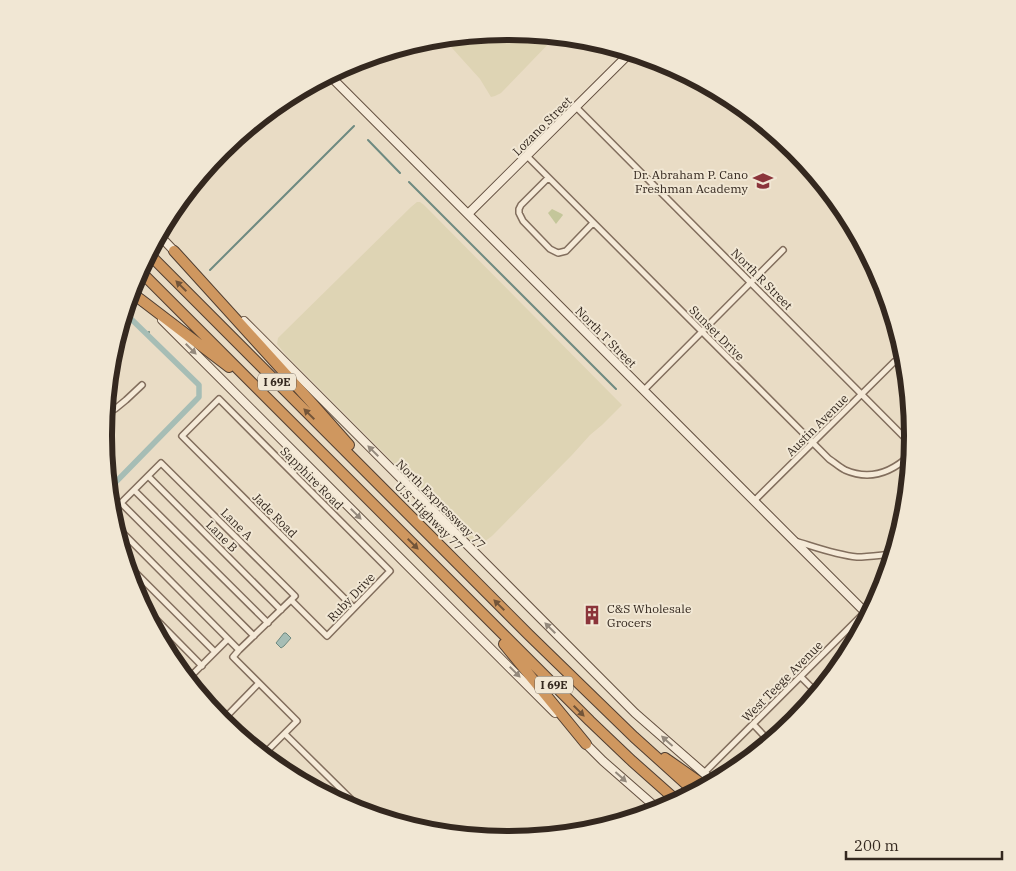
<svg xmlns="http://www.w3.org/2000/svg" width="1016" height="871" viewBox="0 0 1016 871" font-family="'IBM Plex Serif',serif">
<rect width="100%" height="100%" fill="#e9dcc5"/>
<path fill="#ded4b4" d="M508,31L556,36L501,93L495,96L491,97L480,79L443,38Z
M417,202H420L424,205L622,405L602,425L590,435L572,455L492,536L484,542L476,541L473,542L286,355L277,344L278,338L282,334L411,207Z"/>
<path fill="#c4c69a" d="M552,209L562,214L563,215L556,224L548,213Z"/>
<path fill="#a6bdb5" stroke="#6e8a81" d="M284,633H286L291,638L284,646L281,648L276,643Z"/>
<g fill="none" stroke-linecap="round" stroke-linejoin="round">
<path stroke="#6e8a81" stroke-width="2" d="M368,140L400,173
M409,182L616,389
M210,270L354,126
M147,334L149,332"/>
<path stroke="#a6bdb5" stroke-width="5.5" d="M109,489L199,397V385L125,313"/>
<defs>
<path id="street" d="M576,107L911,444
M527,156L829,459C834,462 839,467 845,470C870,481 892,472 910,455
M548,178L521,205L519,209V213L523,221L550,249L558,253L566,251L593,223
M644,390L783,250
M107,401L115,409L126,400L142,385
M148,476L281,610
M134,490L268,623
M754,501L894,362
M121,503L254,636
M111,513L161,463L295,596L239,650
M114,524L239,650L233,657L297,721L263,755
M795,541C815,547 836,555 857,557C869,557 881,555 893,554
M126,563L215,652
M291,600L327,636L390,571L219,399L182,436L354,608
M144,607L202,666
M801,677L817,693
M188,679L228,639
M222,721L259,683
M753,724L769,741
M285,734L364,812
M704,773L875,602"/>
<path id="secondary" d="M329,75L868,615
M468,214L631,52
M159,235L178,255
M132,290L143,302
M162,320L555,713
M244,321L635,713L714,782
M583,741L603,761L659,810"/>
<path id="highway" d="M174,251L311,402L349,445
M149,254L529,635L634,737L695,792
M140,271L590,721L632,761L677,801
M140,299L229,367
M504,644L586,744
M665,758L705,786"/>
</defs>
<use href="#street" stroke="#826e5d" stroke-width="8"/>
<use href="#secondary" stroke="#645040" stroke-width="10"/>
<use href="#highway" stroke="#503e31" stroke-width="12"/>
<use href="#street" stroke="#f5ead8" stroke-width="5"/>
<use href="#secondary" stroke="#f5ead8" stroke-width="8"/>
<use href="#highway" stroke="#cf975f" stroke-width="10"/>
</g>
<defs><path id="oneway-solid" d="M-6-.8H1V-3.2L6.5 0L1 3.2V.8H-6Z" transform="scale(1.25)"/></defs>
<g fill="#725439">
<use href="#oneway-solid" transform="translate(181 286) rotate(-135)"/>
<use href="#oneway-solid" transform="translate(309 414) rotate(-135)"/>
<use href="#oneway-solid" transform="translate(413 544) rotate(45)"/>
<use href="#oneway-solid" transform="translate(499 605) rotate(-135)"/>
<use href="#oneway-solid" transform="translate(579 711) rotate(45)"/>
</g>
<g fill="#94897c">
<use href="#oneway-solid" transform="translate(191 349) rotate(45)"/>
<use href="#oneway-solid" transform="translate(373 451) rotate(-135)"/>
<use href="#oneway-solid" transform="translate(356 514) rotate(45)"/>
<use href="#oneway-solid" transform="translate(550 628) rotate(-135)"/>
<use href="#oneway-solid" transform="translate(515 672) rotate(45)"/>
<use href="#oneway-solid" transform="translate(667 741) rotate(-138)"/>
<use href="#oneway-solid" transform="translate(621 777) rotate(42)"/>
</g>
<defs>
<symbol id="school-bare" viewBox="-9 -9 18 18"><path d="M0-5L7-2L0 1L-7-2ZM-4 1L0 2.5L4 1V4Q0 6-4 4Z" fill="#8b343a" stroke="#f1e7d4" stroke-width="2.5" paint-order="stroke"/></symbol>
<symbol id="building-bare" viewBox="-9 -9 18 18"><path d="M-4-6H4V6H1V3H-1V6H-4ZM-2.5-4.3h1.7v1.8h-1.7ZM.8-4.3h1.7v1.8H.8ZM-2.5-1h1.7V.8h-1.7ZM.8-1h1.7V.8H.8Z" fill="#8b343a" stroke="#f1e7d4" stroke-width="2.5" paint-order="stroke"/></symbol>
</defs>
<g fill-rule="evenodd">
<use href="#school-bare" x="749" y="167" width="28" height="28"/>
<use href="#building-bare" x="578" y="601" width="28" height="28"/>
</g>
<g text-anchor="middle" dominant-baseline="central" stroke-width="4" stroke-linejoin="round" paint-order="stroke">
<g fill="#f1e7d4" stroke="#6d6155" stroke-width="1">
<rect x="258" y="373.5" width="38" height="17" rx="4"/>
<rect x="535" y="676.5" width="38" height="17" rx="4"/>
</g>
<g font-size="11" font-weight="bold" fill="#34281f">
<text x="277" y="382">I 69E</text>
<text x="554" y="685">I 69E</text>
</g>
<g font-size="12" fill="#34281f" stroke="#f1e7d4">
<text transform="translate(542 126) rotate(-45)">Lozano Street</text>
<text transform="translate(762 279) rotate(45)">North R Street</text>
<text transform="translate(717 333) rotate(45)">Sunset Drive</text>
<text transform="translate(606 337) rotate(45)">North T Street</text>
<text transform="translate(817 425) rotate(-45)">Austin Avenue</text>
<text transform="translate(312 478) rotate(45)">Sapphire Road</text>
<text transform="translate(441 504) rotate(45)">North Expressway 77</text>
<text transform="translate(275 515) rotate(45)">Jade Road</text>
<text transform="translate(429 516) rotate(45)">U.S. Highway 77</text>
<text transform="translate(237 524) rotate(45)">Lane A</text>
<text transform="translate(222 536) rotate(45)">Lane B</text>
<text transform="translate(351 597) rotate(-46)">Ruby Drive</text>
<text transform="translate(782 681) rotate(-45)">West Teege Avenue</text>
</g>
<g font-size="12" fill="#34281f" stroke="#f1e7d4" text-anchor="end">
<text x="748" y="174">Dr. Abraham P. Cano<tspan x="748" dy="14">Freshman Academy</tspan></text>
<text x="607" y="608" text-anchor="start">C&amp;S Wholesale<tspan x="607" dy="14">Grocers</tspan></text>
</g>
</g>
<path d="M0 0H1016V871H0ZM507 40H509A395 395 0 0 1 904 435V436A395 395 0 0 1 509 831H507A395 395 0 0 1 112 436V435A395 395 0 0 1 507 40Z" fill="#f1e7d4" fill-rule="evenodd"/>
<path fill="none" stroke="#34281f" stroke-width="6" d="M507 40H509A395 395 0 0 1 904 435V436A395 395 0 0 1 509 831H507A395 395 0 0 1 112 436V435A395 395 0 0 1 507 40Z"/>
<path d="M846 851v8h156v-8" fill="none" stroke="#34281f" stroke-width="2.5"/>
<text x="854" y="851" font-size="15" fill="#34281f" stroke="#f1e7d4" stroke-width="4" paint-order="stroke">200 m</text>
</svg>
